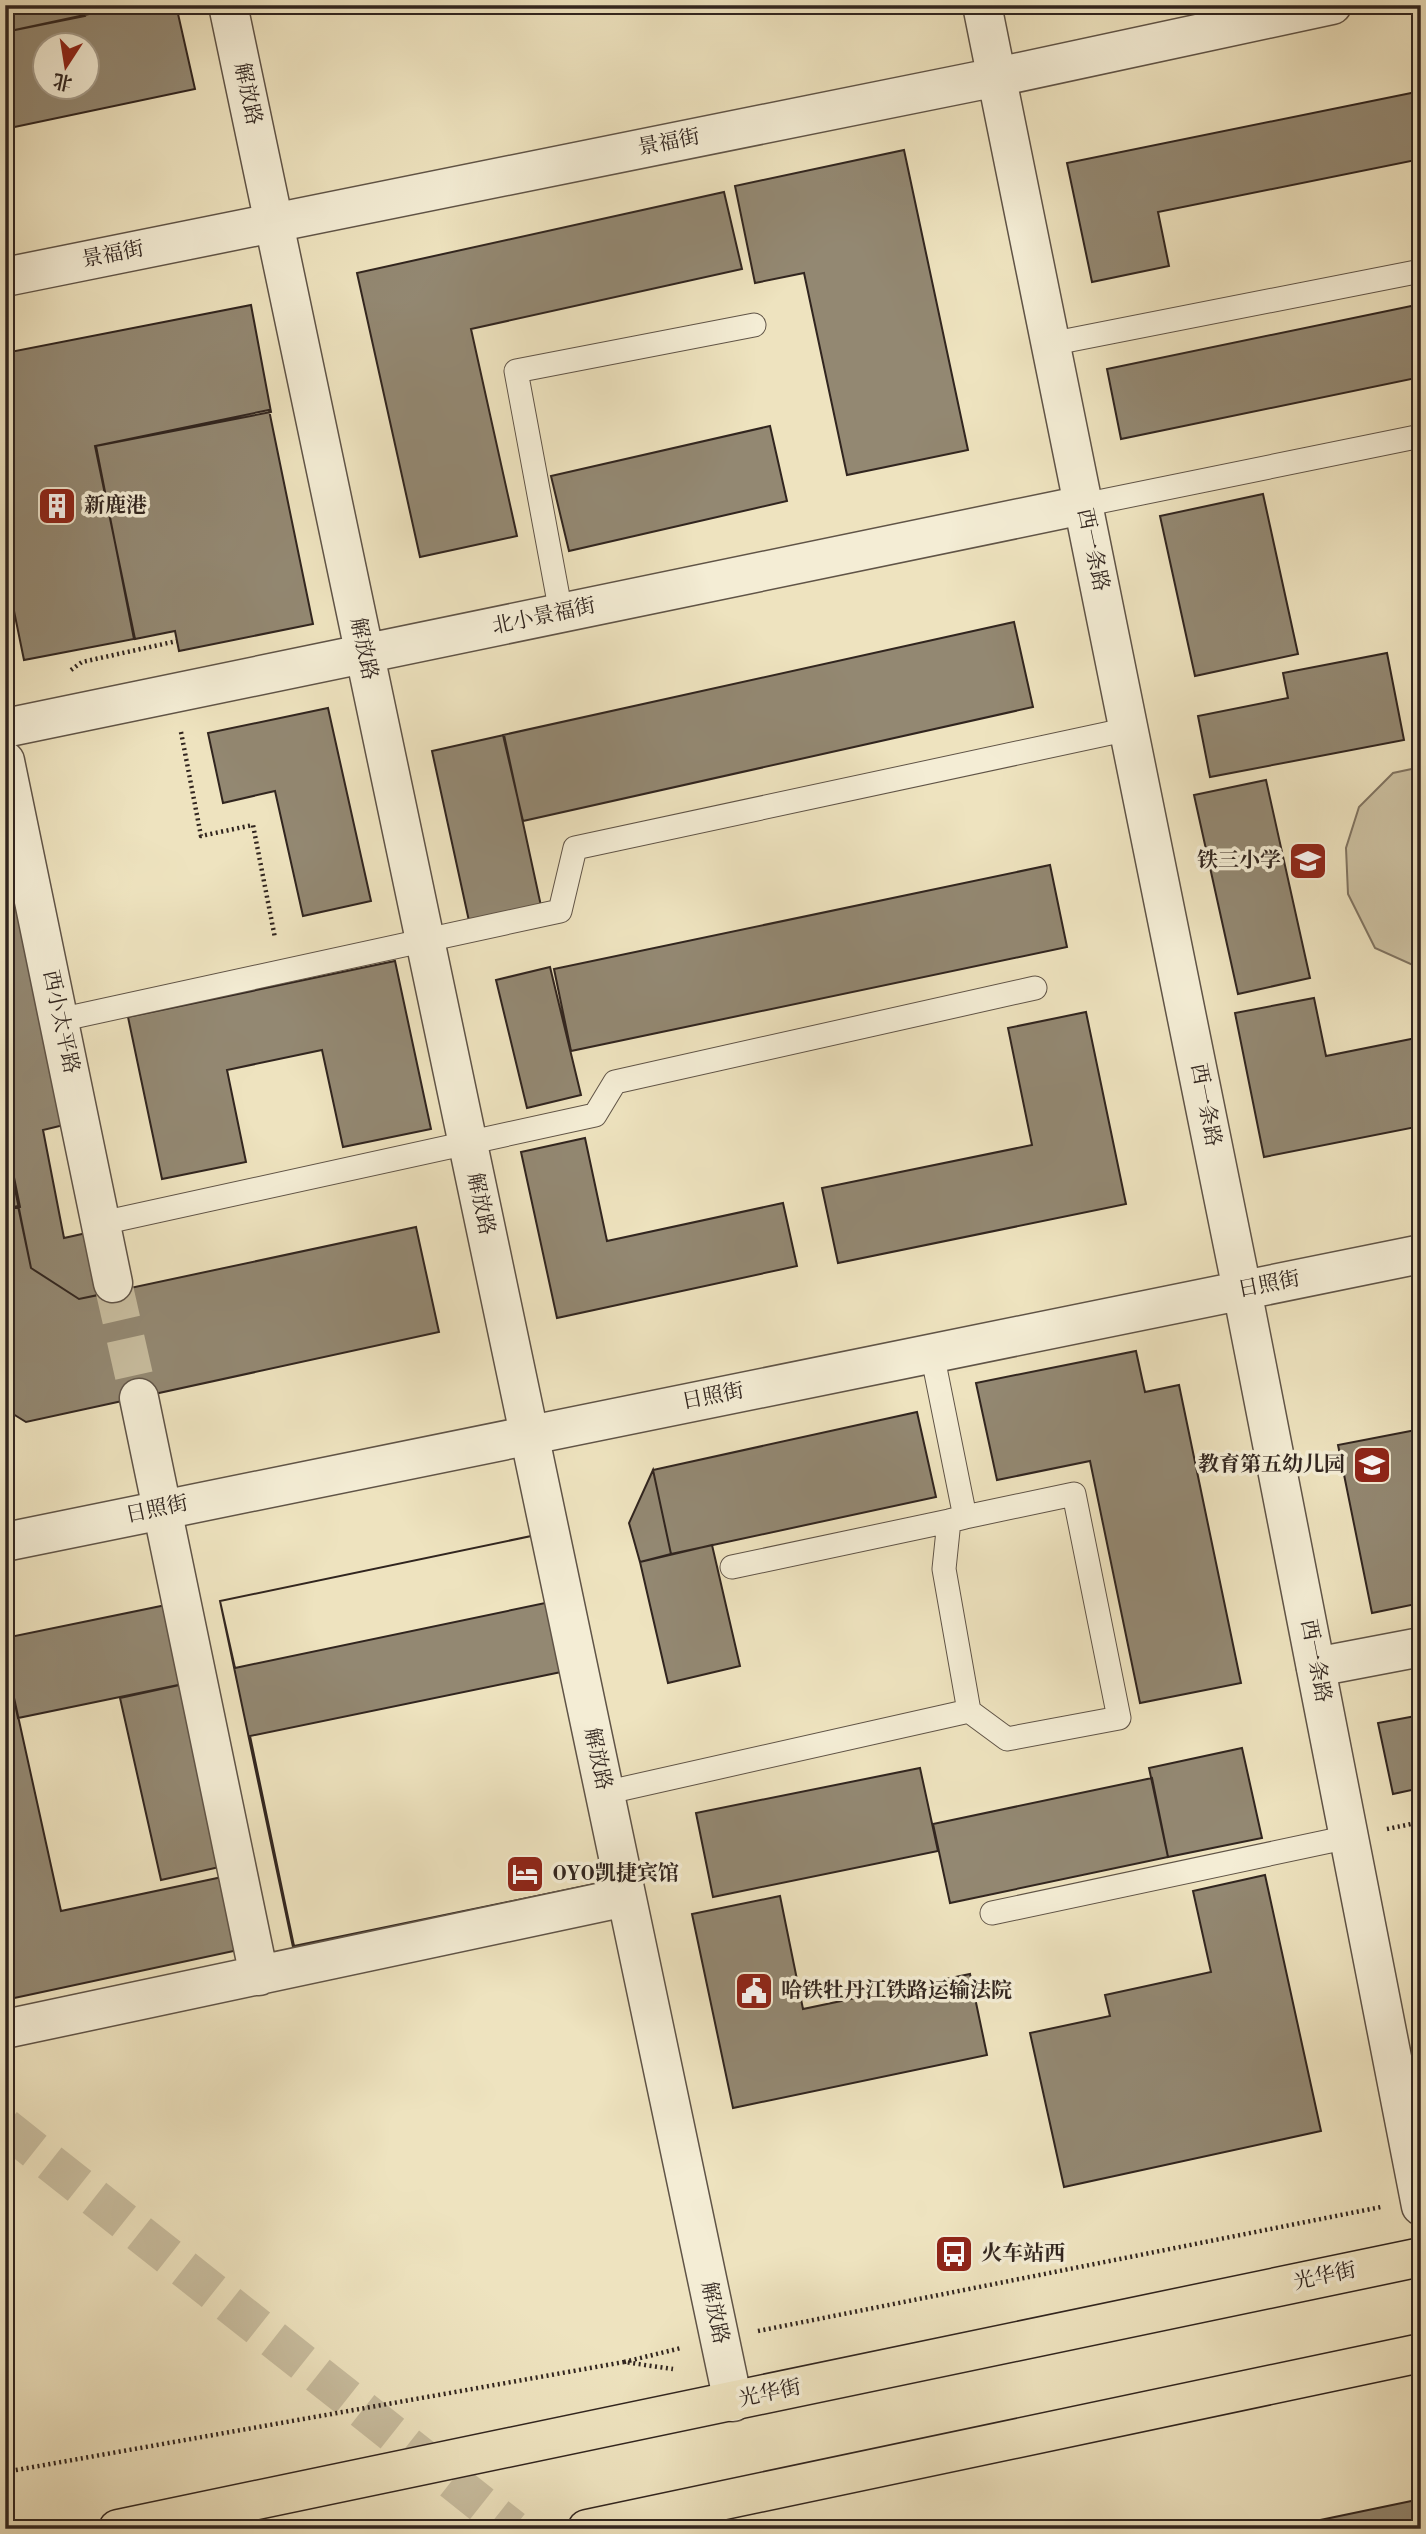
<svg xmlns="http://www.w3.org/2000/svg" width="1426" height="2534" viewBox="0 0 1426 2534" font-family="'Old Standard TT','Noto Serif SC',serif">
<rect width="100%" height="100%" fill="#eee3bf"/>
<filter id="stains"><feTurbulence type="fractalNoise" baseFrequency=".00286" numOctaves="4"/><feColorMatrix values="0 0 0 0 .2 0 0 0 0 .09 0 0 0 0 .02 0 0 0 .5 -.17"/></filter>
<radialGradient id="worn" r=".72"><stop offset=".6" stop-color="#630" stop-opacity="0"/><stop offset="1" stop-color="#630" stop-opacity=".3"/></radialGradient>
<path fill="#cec3a4" stroke="#807462" stroke-width="2" d="M1421,767V965L1415,966L1375,948L1348,894L1346,848L1359,807L1393,773Z"/>
<path fill="#938872" stroke="#31251f" stroke-width="2" fill-rule="evenodd" d="M5,5H82L85,16L5,32Z
M131,5H176L195,89L5,129V32ZM46,46H88V88H46Z
M1421,91V159L1158,212L1169,266L1092,282L1067,163Z
M904,150L968,450L847,475L804,273L755,283L735,186Z
M724,192L742,269L471,329L517,536L420,557L357,273Z
M1421,304V377L1121,439L1107,369Z
M251,305L271,412L96,446L134,639L24,660L5,567V353Z
M269,410L313,624L179,651L175,631L135,639L95,446Z
M770,426L787,501L569,551L551,476Z
M1263,494L1298,654L1195,676L1160,516Z
M1014,622L1033,707L523,821L503,735Z
M1387,653L1404,740L1210,777L1198,716L1288,698L1283,673Z
M328,708L371,901L303,916L275,791L223,803L208,733Z
M504,735L541,906L469,921L432,751Z
M1266,780L1310,978L1238,994L1194,795Z
M5,816L68,1124L43,1130L64,1238L91,1232L104,1294L79,1299L31,1268L5,1140Z
M1050,865L1067,947L571,1051L554,969Z
M395,961L431,1129L343,1147L322,1050L227,1070L246,1162L162,1179L128,1017Z
M550,967L581,1095L527,1108L496,980Z
M1314,998L1326,1056L1421,1037V1126L1264,1157L1235,1013Z
M1086,1012L1126,1204L838,1263L822,1188L1032,1145L1008,1028Z
M5,1133L20,1207L5,1210Z
M585,1138L607,1241L783,1203L797,1266L557,1318L521,1152Z
M18,1206L31,1268L79,1299L416,1227L439,1332L26,1422L5,1409V1209Z
M1136,1351L1145,1392L1179,1385L1241,1683L1140,1703L1090,1461L997,1480L976,1383Z
M917,1412L936,1497L671,1554L653,1470Z
M1421,1429V1603L1372,1613L1338,1445Z
M653,1470L671,1554L640,1562L629,1523Z
M541,1534L614,1880L293,1947L220,1601Z
M541,1534L555,1601L235,1668L220,1601Z
M712,1545L740,1666L668,1683L640,1562Z
M166,1605L183,1684L18,1718L5,1657V1638Z
M5,1657L61,1911L227,1876L243,1949L5,2000Z
M571,1670L615,1880L294,1946L250,1736Z
M184,1684L224,1866L161,1880L120,1698Z
M1421,1715V1788L1393,1794L1378,1723Z
M1242,1748L1262,1838L1168,1857L1149,1768Z
M920,1768L938,1851L713,1897L696,1813Z
M1152,1778L1168,1857L950,1903L933,1824Z
M1265,1875L1321,2131L1064,2187L1030,2033L1110,2016L1105,1995L1211,1972L1193,1891Z
M780,1896L803,2009L970,1974L987,2055L733,2108L692,1914Z
M1421,2499V2529H1277Z"/>
<g fill="none" stroke-linecap="round" stroke-linejoin="round">
<path stroke="#c8bd9f" stroke-width="38" stroke-dasharray="38 19" stroke-linecap="butt" d="M113,1283L139,1398"/>
<path stroke="#c8bd9f" stroke-width="38" stroke-dasharray="38 19" stroke-linecap="butt" d="M5,2127L513,2529"/>
<defs>
<path id="service" d="M1050,344L1421,271
M1083,505L1421,436
M561,613L516,371L754,325
M59,1020L560,911L575,848L1129,729
M102,1223L595,1115L615,1082L1035,988
M932,1353L965,1517
M732,1567L949,1521L965,1517L1074,1494L1119,1718L1007,1739L969,1711L944,1569L949,1521
M604,1793L969,1711
M992,1913L1349,1837"/>
<path id="minor" d="M228,5L733,2402
M5,728L1083,505
M5,761L113,1283
M139,1398L259,1976
M1316,1667L1421,1647
M5,2029L626,1897"/>
<path id="tertiary" d="M982,5L1242,1290L1421,2206
M5,277L997,77L1332,5
M5,1542L1421,1254"/>
<path id="trunk" d="M118,2529L1421,2257
M587,2529L1421,2353"/>
</defs>
<use href="#service" stroke="#605447" stroke-width="25"/>
<use href="#minor" stroke="#605447" stroke-width="41"/>
<use href="#tertiary" stroke="#605447" stroke-width="41"/>
<use href="#trunk" stroke="#31251f" stroke-width="41"/>
<path stroke="#31251f" stroke-width="4.5" stroke-dasharray="2 3.5" stroke-linecap="butt" d="M71,670L82,662L177,641
M181,732L201,836L253,825L275,938
M1387,1829L1421,1822
M758,2331L1381,2207
M624,2362L681,2348
M5,2472L624,2362L673,2369"/>
<use href="#service" stroke="#f4edd5" stroke-width="23"/>
<use href="#minor" stroke="#f4edd5" stroke-width="38"/>
<use href="#tertiary" stroke="#f4edd5" stroke-width="38"/>
<use href="#trunk" stroke="#eee3bf" stroke-width="38"/>
</g>
<defs>
<symbol id="building-square" viewBox="-11 -11 22 22"><rect x="-9" y="-9" width="18" height="18" rx="4" fill="#8f2418" stroke="#f4edd5"/><path d="M-4-6H4V6H1V3H-1V6H-4ZM-2.5-4.3h1.7v1.8h-1.7ZM.8-4.3h1.7v1.8H.8ZM-2.5-1h1.7V.8h-1.7ZM.8-1h1.7V.8H.8Z" fill="#fff"/></symbol>
<symbol id="school-square" viewBox="-11 -11 22 22"><rect x="-9" y="-9" width="18" height="18" rx="4" fill="#8f2418" stroke="#f4edd5"/><path d="M0-5L7-2L0 1L-7-2ZM-4 1L0 2.5L4 1V4Q0 6-4 4Z" fill="#fff"/></symbol>
<symbol id="hotel-square" viewBox="-11 -11 22 22"><rect x="-9" y="-9" width="18" height="18" rx="4" fill="#8f2418" stroke="#f4edd5"/><path d="M-6-4.5h1.5V1H6V5H4.5V3h-9V5H-6ZM-4 0a1.8 1.8 0 1 1 3.6 0ZM.5 0V-2.5h3Q6-2.5 6 0Z" fill="#fff"/></symbol>
<symbol id="civic-square" viewBox="-11 -11 22 22"><rect x="-9" y="-9" width="18" height="18" rx="4" fill="#8f2418" stroke="#f4edd5"/><path d="M-.6-6.5H3V-4.5H.6V-3L4-1V1h2V6H-6V1h2V-1L-.6-3ZM-1.2 2.5V6h2.4V2.5Z" fill="#fff"/></symbol>
<symbol id="bus-square" viewBox="-11 -11 22 22"><rect x="-9" y="-9" width="18" height="18" rx="4" fill="#8f2418" stroke="#f4edd5"/><path d="M-5-6H5V4H4V6H2V4H-2V6H-4V4H-5ZM-3.5-4V0h7V-4ZM-3.5 1.2v1.5H-2V1.2ZM2 1.2v1.5H3.5V1.2Z" fill="#fff"/></symbol>
</defs>
<g fill-rule="evenodd">
<use href="#building-square" x="35" y="484" width="44" height="44"/>
<use href="#school-square" x="1286" y="839" width="44" height="44"/>
<use href="#school-square" x="1350" y="1443" width="44" height="44"/>
<use href="#hotel-square" x="503" y="1852" width="44" height="44"/>
<use href="#civic-square" x="732" y="1969" width="44" height="44"/>
<use href="#bus-square" x="932" y="2232" width="44" height="44"/>
</g>
<g text-anchor="middle" dominant-baseline="central" stroke-width="7" stroke-linejoin="round" paint-order="stroke">
<g font-size="21" fill="#31251f" stroke="#f4edd5">
<text transform="translate(247 94) rotate(78)">解放路</text>
<text transform="translate(669 143) rotate(-11)">景福街</text>
<text transform="translate(113 255) rotate(-11)">景福街</text>
<text transform="translate(1092 550) rotate(78)">西一条路</text>
<text transform="translate(544 617) rotate(-12)">北小景福街</text>
<text transform="translate(363 649) rotate(78)">解放路</text>
<text transform="translate(60 1022) rotate(78)">西小太平路</text>
<text transform="translate(1205 1105) rotate(79)">西一条路</text>
<text transform="translate(480 1204) rotate(78)">解放路</text>
<text transform="translate(1269 1285) rotate(-11)">日照街</text>
<text transform="translate(713 1397) rotate(-11)">日照街</text>
<text transform="translate(157 1510) rotate(-12)">日照街</text>
<text transform="translate(1315 1661) rotate(79)">西一条路</text>
<text transform="translate(597 1759) rotate(78)">解放路</text>
<text transform="translate(1325 2277) rotate(-12)">光华街</text>
<text transform="translate(714 2313) rotate(78)">解放路</text>
<text transform="translate(770 2394) rotate(-12)">光华街</text>
</g>
<g font-size="21" font-weight="bold" fill="#31251f" stroke="#f4edd5" text-anchor="start">
<text x="84" y="506">新鹿港</text>
<text x="1281" y="861" text-anchor="end">铁三小学</text>
<text x="1345" y="1465" text-anchor="end">教育第五幼儿园</text>
<text x="552" y="1874">OYO凯捷宾馆</text>
<text x="781" y="1991">哈铁牡丹江铁路运输法院</text>
<text x="981" y="2254">火车站西</text>
</g>
</g>
<rect width="1426" height="2534" fill="none" stroke="#eee3bf" stroke-width="28"/>
<rect x="7" y="7" width="1412" height="2520" fill="none" stroke="#31251f" stroke-width="3.5"/>
<rect x="14" y="14" width="1398" height="2506" fill="none" stroke="#31251f" stroke-width="2"/>
<g transform="translate(66 66) rotate(192)"><circle r="33" fill="#f4edd5" stroke="#a69d8c" stroke-width="2"/>
<path d="M0-5L12 26L0 18L-12 26Z" fill="#8f2418"/>
<text y="-10" font-size="19" font-weight="bold" text-anchor="middle" fill="#31251f">北</text>
</g>
<rect width="100%" height="100%" filter="url(#stains)"/>
<rect width="100%" height="100%" fill="url(#worn)"/>
</svg>
